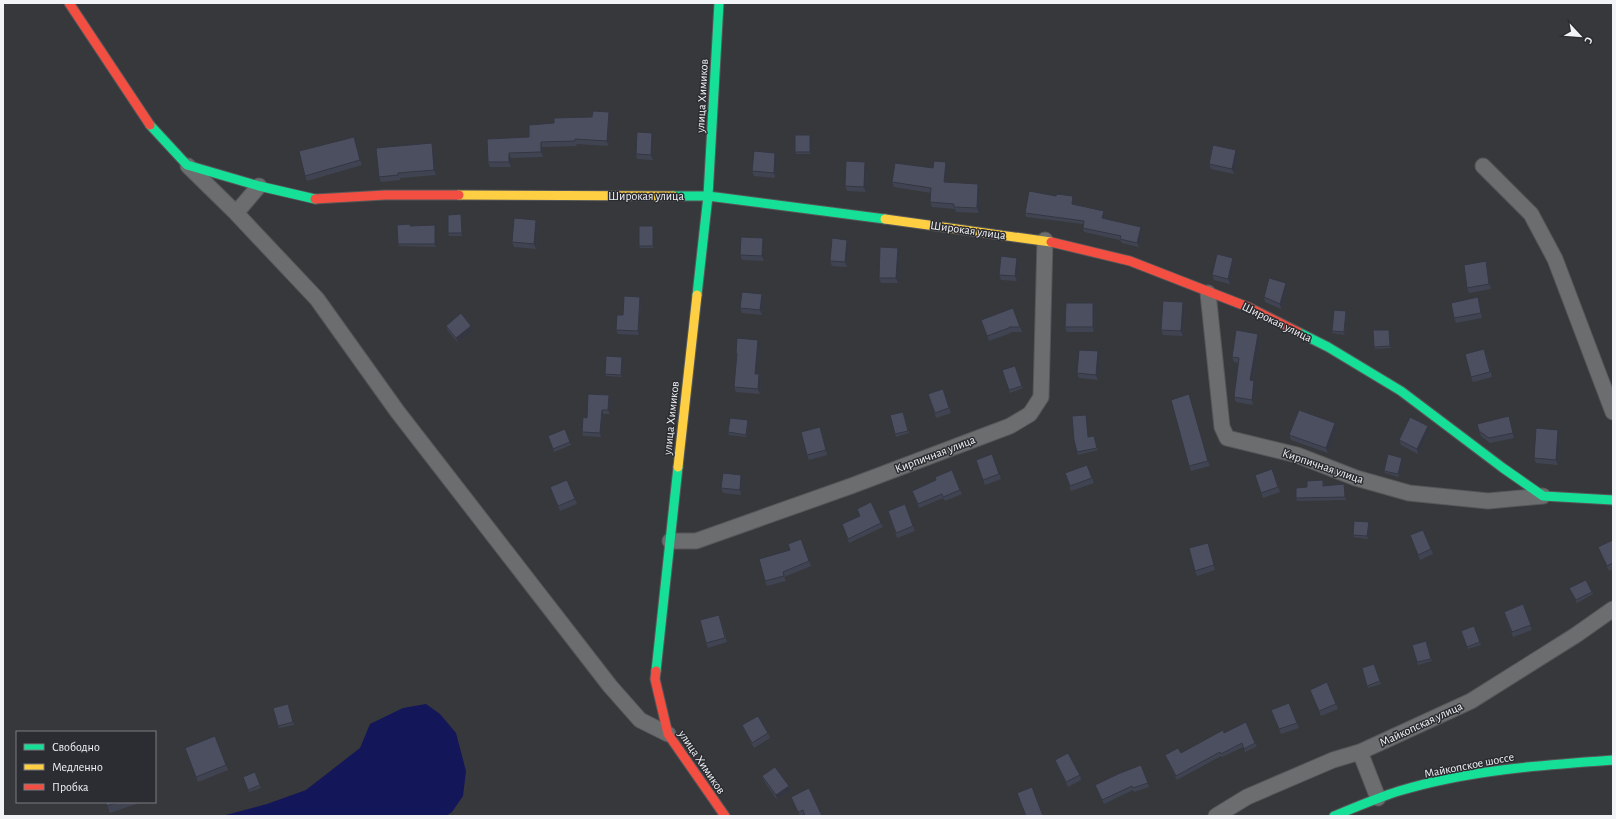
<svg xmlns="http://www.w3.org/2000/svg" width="1616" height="819" viewBox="0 0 1616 819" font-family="'Alegreya Sans',sans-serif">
<rect width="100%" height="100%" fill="#37383b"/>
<path fill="#131659" d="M426,704L440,714L456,733L466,771L463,796L452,812L446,816H222L267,804L306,790L360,748L370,724L403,708Z"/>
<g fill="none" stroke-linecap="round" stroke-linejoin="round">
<defs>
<path id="street" d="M188,166L236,213
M1483,166L1531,214L1555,259L1613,412
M259,186L236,213L317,299L397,411L610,686L640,720L668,734
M1208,293L1222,427L1227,438L1297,455L1356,478L1409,493L1488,501L1543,496
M670,541H696L851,486L1010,426L1030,414L1041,397L1045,240
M1360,752L1378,798
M1216,816L1247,797L1333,760L1360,752L1471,701L1576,635L1613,609"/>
<path id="fast" d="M150,125L187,165L259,186L315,199
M673,196H708L885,219
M697,295L708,196L719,3
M1298,332L1328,347L1401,391L1503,468L1543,496L1613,500
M656,671L678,467
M1334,816C1356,807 1377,798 1399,791C1468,770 1542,765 1613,760"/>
<path id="slow" d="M459,195L673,196
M885,219L1051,242
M678,467L697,295"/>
<path id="jam" d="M69,3L150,125
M315,199L385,195H459
M1051,242L1130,261L1248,307L1298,332
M656,671L655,679L668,734L725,816"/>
</defs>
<use href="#street" stroke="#565759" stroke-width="17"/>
<use href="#fast" stroke="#565759" stroke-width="11"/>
<use href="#slow" stroke="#565759" stroke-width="11"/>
<use href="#jam" stroke="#565759" stroke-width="11"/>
<use href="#street" stroke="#6c6d6f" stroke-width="15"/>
<use href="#fast" stroke="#16e098" stroke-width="9"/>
<use href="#slow" stroke="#ffcf43" stroke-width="9"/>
<use href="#jam" stroke="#f24e42" stroke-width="9"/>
</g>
<path fill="#404452" d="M611,117L608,146L576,144L577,146L542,147L543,157L511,158V167H490L488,162L529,137L554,123Z
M354,137L362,165L307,181L305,176Z
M811,137V154H796L795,152Z
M654,138L653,160L637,159L636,154Z
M434,148L436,175L400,178V180L381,182L379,177Z
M775,153L777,158L775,178L754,176L752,171Z
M1238,155L1234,174L1211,169L1209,164Z
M867,167L866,192L847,191L845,186Z
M948,167L946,182L978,184L980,189L979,213L956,212L955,209L932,207L930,202L931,193L894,187L892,182L933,168Z
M1074,200L1073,204L1104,211L1105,215L1104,219L1142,231L1139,247L1122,243L1120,240L1084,232L1083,228V224L1026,217L1025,213Z
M461,214L462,217V236H449L448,233Z
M410,224L411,226L436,228V247L399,246L398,244Z
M538,225L536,249L514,247L512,242Z
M653,226L654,228V248H640L639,246Z
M763,238L764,243V261L742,260L740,255Z
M847,240L849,245L847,267L832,266L830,261Z
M898,248L900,253L898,283H881L879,278Z
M1017,258L1019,263L1017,281L1001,280L999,275Z
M1233,258L1235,263L1230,284L1214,280L1212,275Z
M1486,261L1488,266L1491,289L1469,293L1467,288Z
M1287,288L1281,309L1265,302L1264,297Z
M762,294L764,299L762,315L742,313L740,308Z
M641,301L639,335L618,334L616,330L623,315Z
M1183,302L1185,307L1183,336L1163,335L1161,330Z
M1479,302L1482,318L1456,323L1454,318Z
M1093,303L1095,308L1094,332H1067L1065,327Z
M1013,308L1022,332H1011V333L989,341L981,320Z
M1347,314L1345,335L1332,333V331Z
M446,326H471L473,331L458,343L448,331Z
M1389,330L1390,332L1391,348L1375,349L1374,347Z
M1260,339L1253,380L1256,386L1253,405L1236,402L1234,397L1239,363L1234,362L1232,357Z
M760,345L757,374H759L761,379L760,394L736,392L734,387L737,357L736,353Z
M1486,354L1492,377L1473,382L1471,377Z
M1100,356L1098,380L1079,378L1077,373Z
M623,359L622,377L606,376L605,374Z
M1015,366L1023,388L1010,393L1002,370Z
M943,389L951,413L936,418L928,394Z
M1189,394L1210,466L1191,471L1189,466Z
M609,395L611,399L610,414H603L601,437L583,436L582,432L587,418Z
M904,414L909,433L896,437L895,434Z
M1509,416L1514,438L1490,443L1481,436L1479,431Z
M1087,417L1088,437L1094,436L1098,450L1078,455L1077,452Z
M749,423L747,437L729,435L728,432Z
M1335,423L1337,428L1328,453L1291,440L1289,435Z
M565,429L571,445L554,452L548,436Z
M1430,431L1418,454L1401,445L1399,440Z
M822,432L827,455L809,460L807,455Z
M1560,435L1558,465L1536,463L1534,458Z
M992,454L1001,479L985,485L976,460Z
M1403,460L1399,477L1385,473L1384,471Z
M1087,465L1094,483L1071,491L1065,473Z
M1272,469L1280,492L1263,498L1255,475Z
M743,480L741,495L723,493L721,488Z
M936,480L960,490L962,494L945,501L943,498L919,508L912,491Z
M1324,483V486L1344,484L1345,487L1346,500L1297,501L1296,498L1307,487Z
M550,487L575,499L577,504L560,511Z
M905,504L915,531L897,538L888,511Z
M857,509L881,523L883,527L849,543L842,524L860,516Z
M1369,522L1370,525L1368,539L1354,537L1353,535Z
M1423,530L1433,554L1420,560L1410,535Z
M801,539L811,566L784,577L786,581L767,586L765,581L790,550Z
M1613,540V569L1609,571L1598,547Z
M1208,543L1215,570L1197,576L1195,571Z
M1569,588L1592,592L1593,594L1577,603Z
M1523,604L1532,630L1513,637L1504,612Z
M721,620L727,642L708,648L706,643Z
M1474,626L1481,645L1468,649L1461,631Z
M1427,644L1432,661L1418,665L1417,662Z
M1374,664L1381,684L1368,688L1362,668Z
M1310,690L1336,704L1338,709L1321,716Z
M1289,703L1299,728L1281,734L1271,710Z
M289,707L294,725L279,728L278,726Z
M742,725L768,733L770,738L754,748L744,730Z
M1224,733L1255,743L1257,746L1245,752L1243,747L1222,757L1221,756L1177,780L1165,755L1181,753Z
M215,736L228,770L198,782L185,748Z
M1055,760L1080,775L1081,780L1068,787L1057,765Z
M1141,765L1149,787L1134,792L1133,790L1104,804L1095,785Z
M255,772L261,788L249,792L243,777Z
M762,776L789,786L791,791L777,800L764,781Z
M791,797L822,816L804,814L800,816Z
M106,802H142L110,813Z"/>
<path fill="#343742" d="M609,112L611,117L608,146L607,141Z
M652,133L654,138L653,160L651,155Z
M810,135L811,137V154L810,152Z
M354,137L356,142L362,165L360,160Z
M541,142L542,147L543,157L541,152Z
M432,143L434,148L436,175L434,170Z
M1236,150L1238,155L1234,174L1232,169Z
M509,153L511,158V167L509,162Z
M775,153L777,158L775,178L774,173Z
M865,162L867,167L866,192L864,187Z
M946,162L948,167L946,187L944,182Z
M978,184L980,189L979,213L977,208Z
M1073,196L1074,200L1073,208L1072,204Z
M1104,211L1105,215L1103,222L1102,218Z
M536,220L538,225L536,249L534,244Z
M435,225L436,228V247L435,244Z
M653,226L654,228V248L653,246Z
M1141,227L1142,231L1139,247L1137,243Z
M763,238L764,243V261L762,256Z
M847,240L849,245L847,267L845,262Z
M898,248L900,253L898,283L896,278Z
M1017,258L1019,263L1017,281L1015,276Z
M1233,258L1235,263L1230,284L1228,279Z
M1486,261L1488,266L1491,289L1489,284Z
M1286,283L1287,288L1281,309L1280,304Z
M762,294L764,299L762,315L760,310Z
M640,297L641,301L639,335L638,331Z
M1183,302L1185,307L1183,336L1181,331Z
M1093,303L1095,308L1094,332L1093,327Z
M1346,311L1347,314L1345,335L1344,332Z
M471,326L473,331L458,343L456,338Z
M1389,330L1390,332L1391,348L1390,346Z
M1258,334L1260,339L1252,385L1250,380Z
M758,340L760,345L757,379L755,374Z
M1098,351L1100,356L1098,380L1096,375Z
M622,357L623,359L622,377L621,375Z
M759,374L761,379L760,394L758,389Z
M1254,381L1256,386L1253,405L1252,400Z
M1189,394L1191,399L1210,466L1208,461Z
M609,395L611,399L610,414L608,410Z
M602,410L603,414L601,437L600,433Z
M1086,415L1087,417L1089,440L1088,437Z
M1509,416L1511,421L1514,438L1513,433Z
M748,420L749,423L747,437L746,435Z
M1335,423L1337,428L1328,453L1326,448Z
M1428,426L1430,431L1418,454L1417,449Z
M820,427L822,432L827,455L826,450Z
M1558,430L1560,435L1558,465L1556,460Z
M1402,458L1403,460L1399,477L1398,474Z
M741,475L743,480L741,495L740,490Z
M1344,484L1345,487L1346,500L1345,497Z
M1369,522L1370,525L1368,539L1367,536Z
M789,786L791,791L777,800L776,795Z"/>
<path fill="#4b4f5f" stroke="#343742" d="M593,111L609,112L607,141L575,139V141L541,142V152L509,153V162H488L487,139L529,137V125L554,123V118L592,117Z
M637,132L652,133L651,155L636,154Z
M795,135H810V152H795Z
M354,137L360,160L305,176L299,151Z
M432,143L434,170L398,173V175L379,177L376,148Z
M1213,145L1236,150L1232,169L1209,164Z
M754,151L775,153L774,173L752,171Z
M846,161L865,162L864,187L845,186Z
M934,161L946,162L944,182L978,184L977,208L954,207V204L930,202L931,188L892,182L895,163L933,168Z
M1029,191L1056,196L1057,194L1073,196L1072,204L1104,211L1102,218L1141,227L1137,243L1120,239L1121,236L1083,228L1084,221L1025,213Z
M461,214L462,233H448V215Z
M514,218L536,220L534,244L512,242Z
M410,224V226L435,225V244H398L397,225Z
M639,226H653V246H639Z
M741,237L763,238L762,256L740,255Z
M832,238L847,240L845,262L830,261Z
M880,247L898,248L896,278H879Z
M1217,254L1233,258L1228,279L1212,275Z
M1001,256L1017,258L1015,276L999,275Z
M1486,261L1489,284L1467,288L1464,265Z
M1269,278L1286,283L1280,304L1264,297Z
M742,292L762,294L760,310L740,308Z
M624,296L640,297L638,331L616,330L617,315H623Z
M1478,297L1481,313L1454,318L1451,303Z
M1163,301L1183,302L1181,331L1161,330Z
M1066,303H1093V327H1065Z
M1013,308L1020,327H1009V328L987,336L981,320Z
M1334,310L1346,311L1344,332L1332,331Z
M461,313L471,326L456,338L446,326Z
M1236,330L1258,334L1250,380L1254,381L1252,400L1234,397L1239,358L1232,357Z
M1373,330H1389L1390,346L1374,347Z
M737,338L758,340L755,374H759L758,389L734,387L737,353H736Z
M1484,349L1490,372L1471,377L1465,354Z
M1079,350L1098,351L1096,375L1077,373Z
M606,356L622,357L621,375L605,374Z
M1015,366L1022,386L1009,390L1002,370Z
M943,389L949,408L935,413L928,394Z
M588,394L609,395L608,410H602L600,433L582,432L583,417L587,418Z
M1189,394L1208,461L1189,466L1171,400Z
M1299,410L1335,423L1326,448L1289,435Z
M903,412L908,431L895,434L890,415Z
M1086,415L1088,437L1094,436L1097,448L1077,452L1074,440L1072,416Z
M1509,416L1513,433L1489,438L1479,431L1477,424Z
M1410,417L1428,426L1417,449L1399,440Z
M730,418L748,420L746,435L728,432Z
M820,427L826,450L807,455L801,432Z
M1536,428L1558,430L1556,460L1534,458Z
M565,429L570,442L553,449L548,436Z
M992,454L999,474L983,480L976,460Z
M1388,454L1402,458L1398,474L1384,471Z
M1087,465L1092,478L1070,486L1065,473Z
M1272,469L1278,487L1261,493L1255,475Z
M952,470L960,490L943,497L942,494L918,504L912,491L936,480L935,477Z
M723,473L741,475L740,490L721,488Z
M567,480L575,499L558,506L550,487Z
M1323,480V486L1344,484L1345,497L1296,498V488L1307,487V481Z
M871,502L881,523L848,539L842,524L860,516L857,509Z
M905,504L913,526L896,533L888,511Z
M1354,521L1369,522L1367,536L1353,535Z
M1423,530L1431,549L1418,555L1410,535Z
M801,539L809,561L783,572L784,576L765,581L759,559L790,550L788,544Z
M1613,540V563L1607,566L1598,547Z
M1208,543L1214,565L1195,571L1189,548Z
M1586,580L1592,592L1576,600L1569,588Z
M1523,604L1531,625L1512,632L1504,612Z
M719,615L725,638L706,643L700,620Z
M1474,626L1480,642L1467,647L1461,631Z
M1426,641L1431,659L1417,662L1412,645Z
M1374,664L1380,681L1367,686L1362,668Z
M1327,682L1336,704L1319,711L1310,690Z
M1289,703L1297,723L1279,729L1271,710Z
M288,704L293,722L278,726L273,708Z
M758,716L768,733L752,743L742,725Z
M1246,722L1255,743L1244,749L1242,743L1221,754L1220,752L1176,776L1165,755L1178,748L1181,753L1223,730L1224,733Z
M215,736L226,765L196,777L185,748Z
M1068,753L1080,775L1066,782L1055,760Z
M1141,765L1148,783L1133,788L1132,786L1102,800L1095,785L1118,774Z
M775,767L789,786L776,795L762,776Z
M255,772L260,785L248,790L243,777Z
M1032,787L1043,816H1026L1017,793Z
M809,788L822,816L826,814L827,816H805L803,810L798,812L791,797Z
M106,802H118L107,806Z"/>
<g text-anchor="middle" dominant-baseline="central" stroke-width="3" stroke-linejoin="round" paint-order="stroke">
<g font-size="12" fill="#f1f3f6" stroke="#2c2d32">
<text transform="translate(702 96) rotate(-87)">улица Химиков</text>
<text x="646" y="196">Широкая улица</text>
<text transform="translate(968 230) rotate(8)">Широкая улица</text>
<text transform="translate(1277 322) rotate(26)">Широкая улица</text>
<text transform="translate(671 418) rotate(-84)">улица Химиков</text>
<text transform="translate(935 454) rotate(-21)">Кирпичная улица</text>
<text transform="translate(1323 466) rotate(19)">Кирпичная улица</text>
<text transform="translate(1421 724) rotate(-25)">Майкопская улица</text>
<text transform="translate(702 762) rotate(56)">улица Химиков</text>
<text transform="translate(1469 765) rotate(-11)">Майкопское шоссе</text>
</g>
</g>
<rect width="1616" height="819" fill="none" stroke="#f1f3f6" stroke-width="8"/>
<rect x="16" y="731" width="140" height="72" fill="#2c2d32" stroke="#7b7c80"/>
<rect x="24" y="744" width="20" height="6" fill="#16e098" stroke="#7b7c80"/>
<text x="52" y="751" font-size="12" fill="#f1f3f6">Свободно</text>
<rect x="24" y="764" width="20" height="6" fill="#ffcf43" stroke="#7b7c80"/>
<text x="52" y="771" font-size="12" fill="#f1f3f6">Медленно</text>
<rect x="24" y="784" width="20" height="6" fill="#f24e42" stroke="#7b7c80"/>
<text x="52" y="791" font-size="12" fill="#f1f3f6">Пробка</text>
<g transform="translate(1580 36) rotate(116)" stroke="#2c2d32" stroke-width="3" paint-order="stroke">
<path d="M0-3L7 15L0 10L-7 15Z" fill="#f1f3f6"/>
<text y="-6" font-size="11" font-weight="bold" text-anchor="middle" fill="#f1f3f6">С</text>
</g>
</svg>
